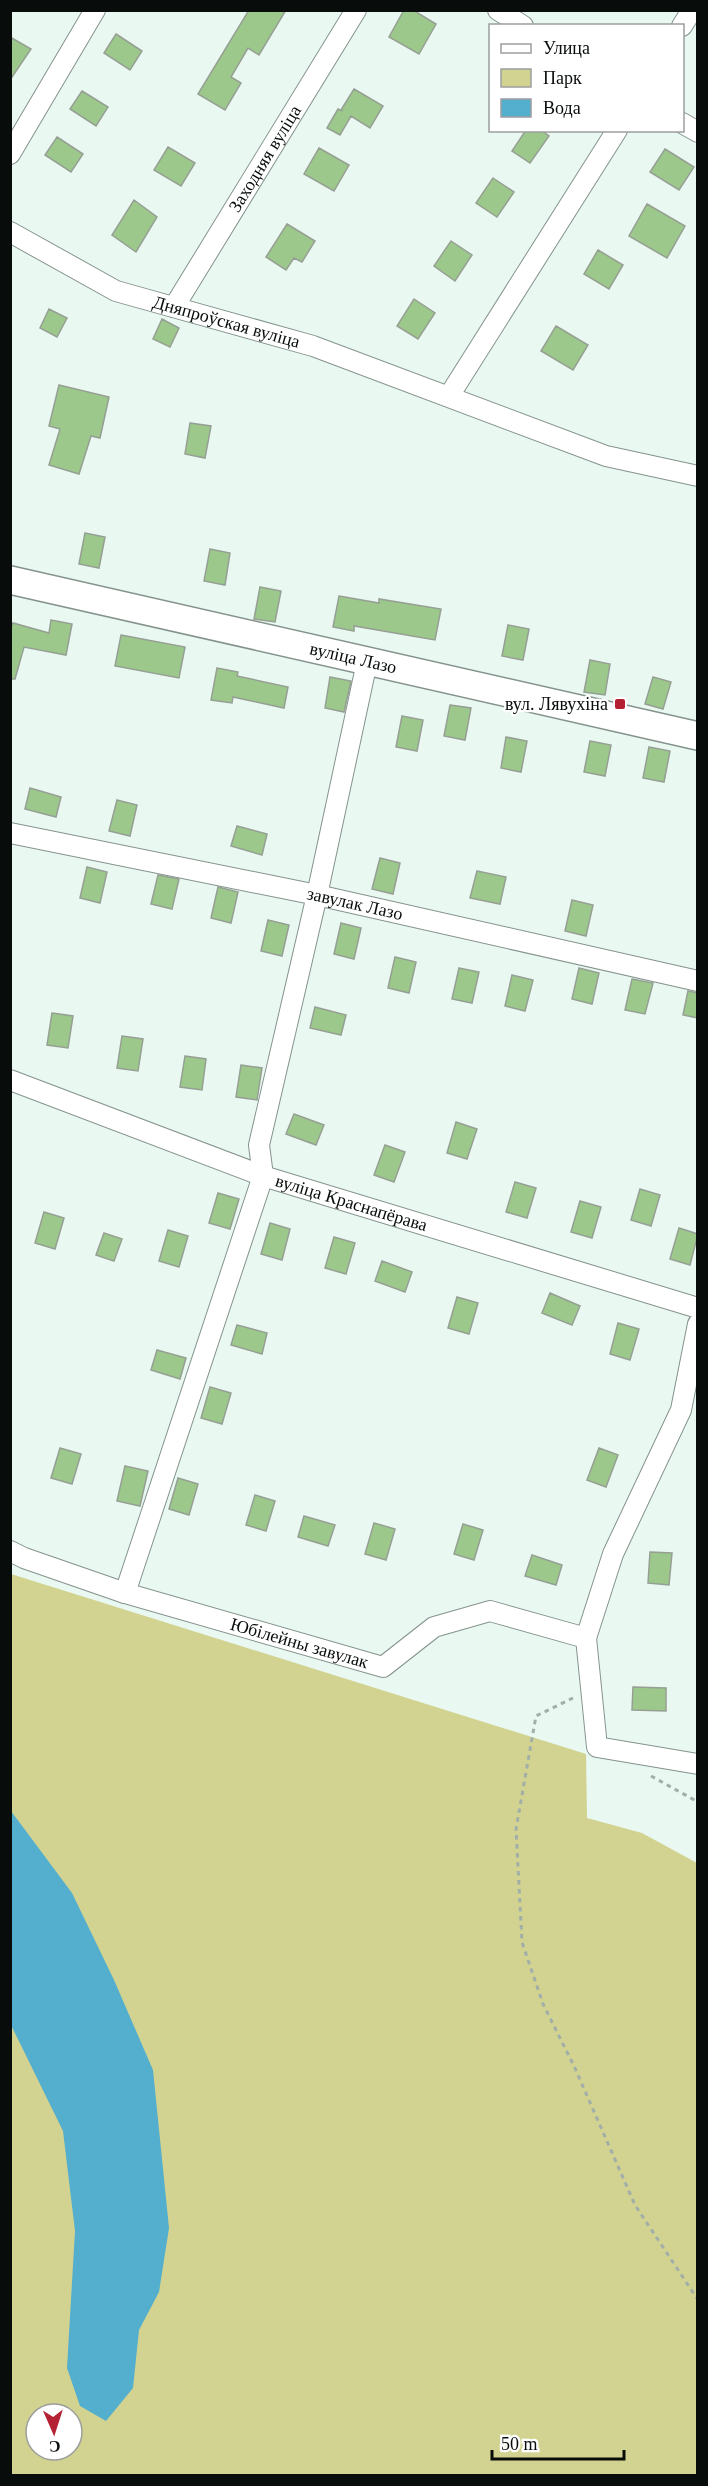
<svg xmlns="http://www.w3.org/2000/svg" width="708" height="2486" viewBox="0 0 708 2486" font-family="'Times New Roman',serif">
<rect width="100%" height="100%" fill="#e9f8f1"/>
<path fill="#d2d390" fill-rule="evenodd" d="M11,1574L586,1754L587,1818L642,1833L697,1863V2475H11ZM36,2414H72V2450H36Z"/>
<path fill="#54aece" d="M11,1811L72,1893L114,1980L153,2070L169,2228L159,2292L139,2330L133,2388L106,2421L80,2406L67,2368L75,2231L63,2131L11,2025Z"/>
<path fill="#9cc98b" stroke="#969f93" stroke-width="1.5" d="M249,10H286L259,55L248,48L231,77L241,83L225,110L198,94Z
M404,10H413L436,24L419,54L389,37Z
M116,34L142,51L130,70L104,53Z
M10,37L31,49L10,80Z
M354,89L383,106L370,128L351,116L340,135L327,128L338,109L343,111L341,110Z
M82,91L108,107L96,126L70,109Z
M526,130H541L549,136L530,163L512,151Z
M57,137L83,154L71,172L45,155Z
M168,147L195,163L181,186L154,170Z
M319,148L349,165L334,191L304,174Z
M665,149L694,167L679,190L650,172Z
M493,178L514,192L497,217L476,203Z
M134,200L157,217L136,252L112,235Z
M647,204L685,226L667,258L629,236Z
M287,224L315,241L302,262L294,258L286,270L266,257Z
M451,241L472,255L455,281L434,266Z
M598,250L623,265L609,289L584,274Z
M414,299L435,313L418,339L397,326Z
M49,309L67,318L57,337L40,328Z
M162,319L179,328L170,347L153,339Z
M556,326L588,345L573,370L541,351Z
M59,385L109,397L100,438L91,436L79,474L49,465L60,429L49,426Z
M190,423L211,426L205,458L185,454Z
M85,533L105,537L99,568L79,564Z
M210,549L230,553L225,585L204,581Z
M260,587L281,591L275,622L254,619Z
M339,596L379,603V599L441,609L435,640L354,626V631L333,627Z
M51,620L72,624L66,655L24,647L15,679H10V630L13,623L49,633Z
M508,625L529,629L523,660L502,656Z
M121,635L185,647L179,678L115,666Z
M590,660L610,664L605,695L584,692Z
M217,668L238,672L237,676L288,687L284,708L233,697L232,703L211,700Z
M330,677L351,681L344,712L325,708Z
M653,677L671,682L663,709L645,704Z
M450,705L471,708L465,740L444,736Z
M402,716L423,720L417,751L396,747Z
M506,737L527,741L521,772L501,768Z
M590,741L611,745L605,776L584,772Z
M649,747L670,751L664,782L643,778Z
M30,788L61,797L56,817L25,809Z
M117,800L137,805L130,836L109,831Z
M237,826L267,834L262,855L231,846Z
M380,858L400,863L393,894L372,889Z
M87,867L107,872L100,903L80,898Z
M477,871L506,877L500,904L470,898Z
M158,875L179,879L172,909L151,904Z
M218,887L238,892L231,923L211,918Z
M572,900L593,905L586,936L565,931Z
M268,920L289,925L282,956L261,951Z
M341,923L361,928L354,959L334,954Z
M395,957L416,962L409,993L388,988Z
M459,968L479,972L472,1003L452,999Z
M579,968L599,973L592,1004L572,999Z
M512,975L533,980L525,1011L505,1006Z
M632,979L653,983L645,1014L625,1010Z
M688,991L698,993V1018L683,1015Z
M315,1007L346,1015L341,1035L310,1028Z
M52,1013L73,1016L68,1048L47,1045Z
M122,1036L143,1039L138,1071L117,1068Z
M185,1056L206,1059L202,1090L180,1087Z
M241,1065L262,1068L257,1100L236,1097Z
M294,1114L324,1125L316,1145L286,1134Z
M456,1122L477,1129L467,1159L447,1153Z
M385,1145L405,1152L394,1182L374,1175Z
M515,1182L536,1188L527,1218L506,1212Z
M640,1189L660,1195L651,1226L631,1220Z
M218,1193L239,1199L230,1229L209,1223Z
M580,1201L601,1207L592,1238L571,1232Z
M44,1212L64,1218L55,1249L35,1243Z
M270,1223L290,1229L282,1260L261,1254Z
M679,1228L698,1234L690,1265L670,1259Z
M168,1230L188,1236L179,1267L159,1261Z
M104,1233L122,1239L114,1261L96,1255Z
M334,1237L355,1243L346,1274L325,1268Z
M382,1261L412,1272L405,1292L375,1281Z
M550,1293L580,1306L572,1325L542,1313Z
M457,1297L478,1303L469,1334L448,1328Z
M618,1323L639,1329L630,1360L610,1354Z
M237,1325L267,1333L262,1354L231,1345Z
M157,1350L186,1358L180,1379L151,1370Z
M210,1387L231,1393L222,1424L201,1418Z
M60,1448L81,1454L72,1484L51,1478Z
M599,1448L618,1455L606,1487L587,1480Z
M125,1466L148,1471L140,1506L117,1501Z
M178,1478L198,1484L189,1515L169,1509Z
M255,1495L275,1501L266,1531L246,1525Z
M304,1516L335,1525L328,1546L298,1537Z
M374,1523L395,1529L386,1560L365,1554Z
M463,1524L483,1530L474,1560L454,1554Z
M650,1552L672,1553L669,1585L648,1583Z
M532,1555L562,1565L556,1585L525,1576Z
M633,1687L666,1688V1711L632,1710Z"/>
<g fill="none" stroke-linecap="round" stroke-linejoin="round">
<defs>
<g id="minor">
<path d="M498,10L523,26"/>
<path d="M682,26L692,10"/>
<path d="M682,123L698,132"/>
<path d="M10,154L95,10"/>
<path id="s1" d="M10,232L116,291L313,346L606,456L698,476"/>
<path id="s2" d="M174,307L356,10"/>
<path d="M449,396L617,130"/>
<path id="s3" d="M10,833L317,895L698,981"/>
<path id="s4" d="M10,1080L263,1176L698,1308"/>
<path id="s5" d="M10,1551L24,1558L125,1593L383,1667L434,1627L490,1611L586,1638L597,1747L698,1764"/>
<path d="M125,1593L263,1176L259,1145L317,895L367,662"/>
<path d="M586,1638L613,1554L681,1410L698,1324"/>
</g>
<g id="secondary">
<path id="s6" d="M10,580L698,736"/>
</g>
</defs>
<use href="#minor" stroke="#85938d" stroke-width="22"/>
<use href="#secondary" stroke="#85938d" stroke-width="30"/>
<path stroke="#a2aea8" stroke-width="3" stroke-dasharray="4.5 4.5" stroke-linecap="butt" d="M573,1698L536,1716L516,1829L522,1942L543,2004L574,2066L635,2205L698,2300
M651,1776L698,1802"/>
<use href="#minor" stroke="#fff" stroke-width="20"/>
<use href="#secondary" stroke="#fff" stroke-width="27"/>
</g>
<rect fill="#b32132" stroke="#fff" stroke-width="2" x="614" y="698" width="12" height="12" rx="3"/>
<g text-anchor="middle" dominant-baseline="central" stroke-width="4.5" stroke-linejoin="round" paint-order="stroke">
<g font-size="18" fill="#080d0b" stroke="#fff">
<text stroke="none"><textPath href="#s2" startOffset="174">Заходняя вуліца</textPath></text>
<text stroke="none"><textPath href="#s1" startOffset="236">Дняпроўская вуліца</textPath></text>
<text stroke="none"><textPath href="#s6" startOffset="352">вуліца Лазо</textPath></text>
<text stroke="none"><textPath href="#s3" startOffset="352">завулак Лазо</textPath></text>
<text stroke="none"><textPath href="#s4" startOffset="363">вуліца Краснапёрава</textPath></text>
<text stroke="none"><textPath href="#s5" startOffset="304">Юбілейны завулак</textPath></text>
</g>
<g font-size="18" fill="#080d0b" stroke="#fff" text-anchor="end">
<text x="608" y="704">вул. Лявухіна</text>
</g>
</g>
<rect width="708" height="2486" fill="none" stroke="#080d0b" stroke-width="24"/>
<rect x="489" y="24" width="195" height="108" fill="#ffffff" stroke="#9c9e9d" stroke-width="1.5"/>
<rect x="501" y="44" width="30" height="9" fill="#ffffff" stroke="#9c9e9d" stroke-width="1.5"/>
<text x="543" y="54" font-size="18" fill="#080d0b">Улица</text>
<rect x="501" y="69" width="30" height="18" fill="#d2d390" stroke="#9c9e9d" stroke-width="1.5"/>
<text x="543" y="84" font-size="18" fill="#080d0b">Парк</text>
<rect x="501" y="99" width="30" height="18" fill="#54aece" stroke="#9c9e9d" stroke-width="1.5"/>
<text x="543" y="114" font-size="18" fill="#080d0b">Вода</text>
<g transform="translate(54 2432) rotate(177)"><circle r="28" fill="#ffffff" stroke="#9c9e9d" stroke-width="1.5"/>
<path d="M0-4.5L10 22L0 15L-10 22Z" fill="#b32132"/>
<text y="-9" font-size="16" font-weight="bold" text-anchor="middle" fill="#080d0b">С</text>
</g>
<path d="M492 2450v9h132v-9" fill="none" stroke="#080d0b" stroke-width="3"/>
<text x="501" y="2450" font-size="18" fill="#080d0b" stroke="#ffffff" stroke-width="4.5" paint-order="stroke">50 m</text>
</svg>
